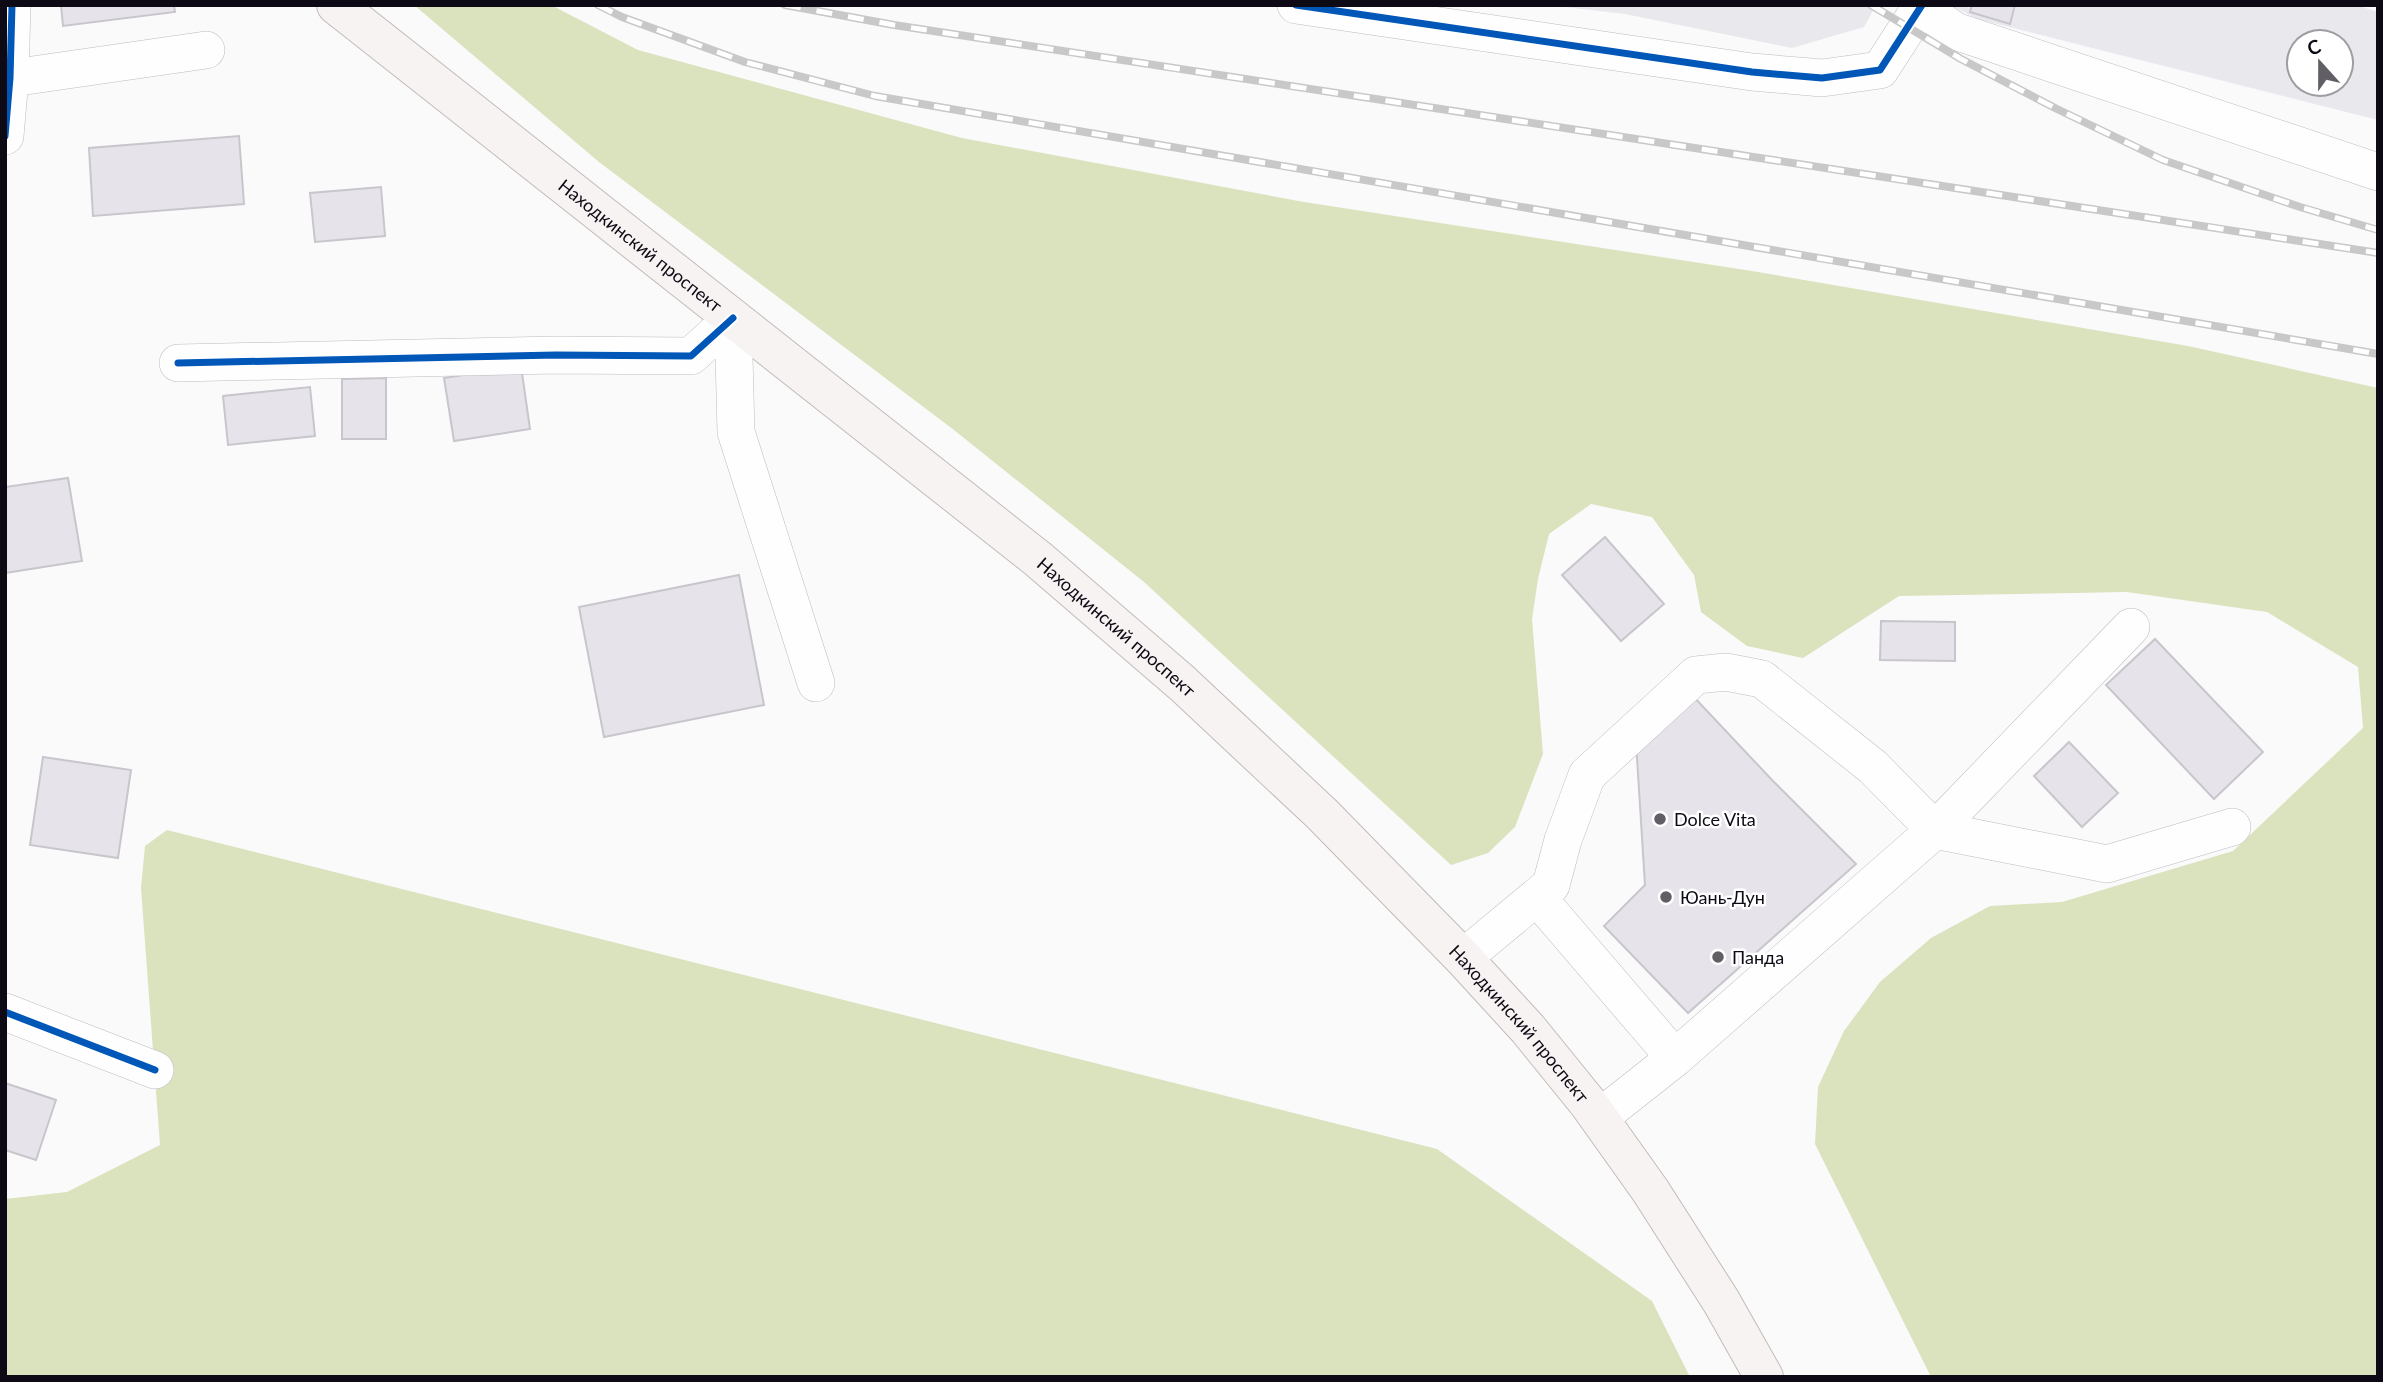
<svg xmlns="http://www.w3.org/2000/svg" width="2383" height="1382" viewBox="0 0 2383 1382" font-family="Lato,sans-serif">
<rect width="100%" height="100%" fill="#fafafa"/>
<path fill="#e9e8ec" fill-rule="evenodd" d="M1547,5H1876L1864,27L1792,48L1625,14Z
M1950,5H2356L2378,12V120L1978,19ZM2299,42H2341V84H2299Z"/>
<path fill="#dae3be" d="M414,5H551L638,50L962,138L1304,202L1752,271L2188,346L2378,388V1377H1931L1815,1144L1818,1087L1844,1031L1880,982L1931,938L1990,906L2062,902L2233,851L2363,728L2358,667L2267,612L2127,592L1899,596L1803,658L1747,646L1701,612L1694,575L1652,517L1591,504L1549,534L1538,579L1532,619L1543,754L1515,827L1488,853L1451,865L1144,582L954,430L599,162Z
M167,830L1437,1149L1652,1301L1690,1377H5V1199L67,1192L160,1145L141,888L145,846Z"/>
<path fill="#e6e3ea" stroke="#c8c6cc" stroke-width="2" d="M61,5H174L175,12L63,26Z
M1972,5H2015L2010,24L1970,12Z
M239,136L244,204L93,216L89,148Z
M381,187L385,236L315,242L310,193Z
M521,366L530,429L454,441L444,378Z
M386,378V439H342V379Z
M310,387L315,436L228,445L223,396Z
M68,478L82,561L5,573V487Z
M1605,537L1664,604L1621,641L1562,575Z
M739,575L764,705L604,737L579,607Z
M1881,621L1955,622V661L1880,660Z
M2155,639L2263,752L2214,799L2106,685Z
M1691,694L1773,781L1856,864L1688,1013L1604,926L1645,885L1636,742Z
M2069,742L2118,793L2082,827L2034,776Z
M43,757L131,770L118,858L30,845Z
M5,1083L56,1100L36,1160L5,1150Z"/>
<g fill="none" stroke-linecap="round" stroke-linejoin="round">
<defs>
<path id="minor" d="M1296,5L1752,72L1822,78L1880,70L1922,5
M1921,7L1955,31L2378,172
M5,79L206,50
M5,136L10,78L12,5
M733,318L736,432L816,683
M178,363L556,355L691,356L733,318
M1537,897L1675,1058
M1463,958L1551,885L1563,840L1587,775L1696,675L1726,672L1762,679L1873,767L1935,830L2131,627
M5,1012L155,1070
M1599,1118L1675,1058L1935,830L2107,864L2232,827"/>
<g id="major">
<path id="s1" d="M336,5L1038,559L1182,683L1322,814L1463,958L1528,1029L1588,1103L1650,1190L1721,1301L1764,1377"/>
</g>
</defs>
<use href="#minor" stroke="#bdbbc1" stroke-width="38"/>
<use href="#major" stroke="#c2bbb8" stroke-width="40"/>
<use href="#minor" stroke="#fefefe" stroke-width="37"/>
<use href="#major" stroke="#f7f3f2" stroke-width="38"/>
<defs>
<path id="rail" d="M598,5L622,17L745,62L875,96L2378,354
M785,5L894,25L2378,253
M1871,5L1961,59L2057,109L2163,160L2300,207L2378,230"/>
</defs>
<use href="#rail" stroke="#c8c8c9" stroke-width="8"/>
<use href="#rail" stroke="#fff" stroke-width="5" stroke-dasharray="16" stroke-linecap="butt"/>
<defs>
<path id="cycleway" d="M1296,5L1752,72L1822,78L1880,70L1922,5
M5,136L10,78L12,5
M178,363L556,355L691,356L733,318
M5,1012L155,1070"/>
</defs>
<use href="#cycleway" stroke="#fff" stroke-width="11"/>
<use href="#cycleway" stroke="#0057b8" stroke-width="7"/>
</g>
<g fill="#615e65" stroke="#fff" stroke-width="2.5">
<circle cx="1660" cy="819" r="7"/>
<circle cx="1666" cy="897" r="7"/>
<circle cx="1718" cy="957" r="7"/>
</g>
<g text-anchor="middle" dominant-baseline="central" stroke-width="5" stroke-linejoin="round" paint-order="stroke">
<g font-size="18" fill="#0e0a15" stroke="#fff">
<text stroke="none"><textPath href="#s1" startOffset="388">Находкинский проспект</textPath></text>
<text stroke="none"><textPath href="#s1" startOffset="998">Находкинский проспект</textPath></text>
<text stroke="none"><textPath href="#s1" startOffset="1564">Находкинский проспект</textPath></text>
</g>
<g font-size="18" fill="#0e0a15" stroke="#fff" text-anchor="start">
<text x="1674" y="819">Dolce Vita</text>
<text x="1680" y="897">Юань-Дун</text>
<text x="1732" y="957">Панда</text>
</g>
</g>
<rect width="2383" height="1382" fill="none" stroke="#0e0a15" stroke-width="14"/>
<g transform="translate(2320 63) rotate(339)"><circle r="33" fill="#ffffff" stroke="#9f9da1" stroke-width="2"/>
<path d="M0-5L12 26L0 18L-12 26Z" fill="#615e65"/>
<text y="-10" font-size="19" font-weight="bold" text-anchor="middle" fill="#0e0a15">С</text>
</g>
</svg>
